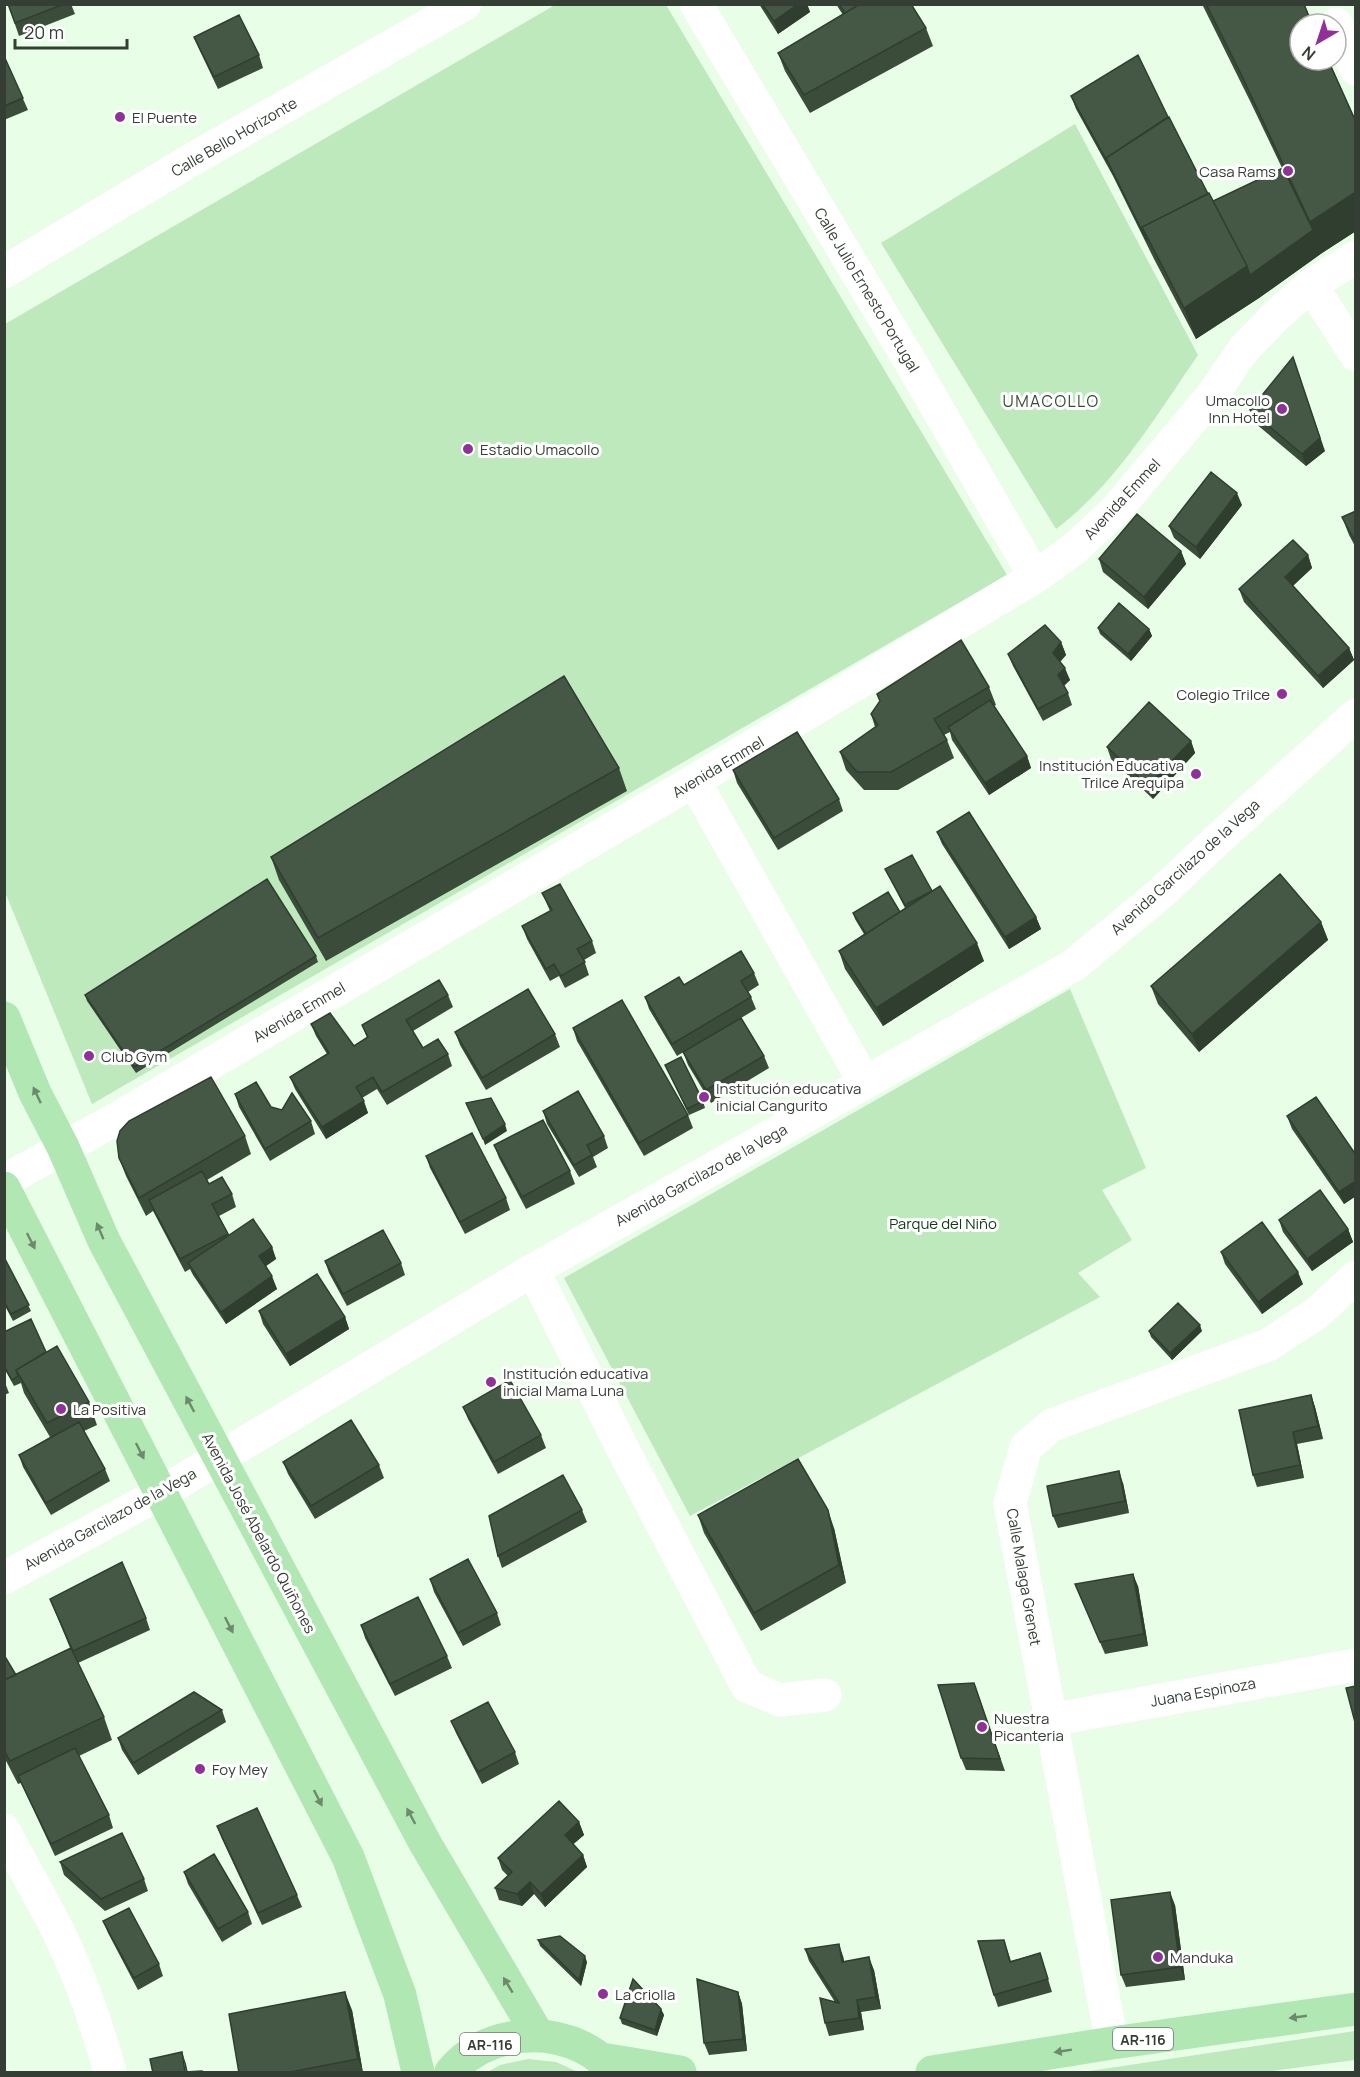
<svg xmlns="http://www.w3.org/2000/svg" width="1360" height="2077" viewBox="0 0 1360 2077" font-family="Manrope,sans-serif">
<rect width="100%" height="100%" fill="#e8fee7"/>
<path fill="#bde9bc" d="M555,5H666L1007,575L92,1104L5,892V324Z
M1075,124L1198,355C1156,416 1116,484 1056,529L881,243Z
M1070,989L1146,1168L1102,1190L1132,1240L1078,1273L1100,1297L690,1516L564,1278Z
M1355,2031V2060L1264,2072H1083Z
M528,2059L556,2062L578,2072H488L500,2065Z"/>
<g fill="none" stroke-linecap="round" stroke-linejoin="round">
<path stroke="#fff" stroke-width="33" d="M696,4L914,368L1035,577
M1336,24L1356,69
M4,272L198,156L465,4
M1311,285L1356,355
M694,781L865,1083
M4,1181L114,1120L694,781L1035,577L1074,549L1115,511L1211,397L1244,349L1278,314L1311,285L1356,257
M533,1270L627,1457L747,1686L780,1700L825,1695
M4,1578L161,1493L533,1270L1074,965L1162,892L1217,840L1356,715
M1050,1720L1356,1665
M4,1830C21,1864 41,1897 58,1931C80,1976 97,2024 110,2072
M1112,2043L1010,1503L1026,1447L1052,1425L1268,1345L1317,1313L1356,1277"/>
<path stroke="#b1e7b2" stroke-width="33" d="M4,1018L35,1093L63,1147L104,1241L425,1843L538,2035
M4,1188L348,1857L400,1995L418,2072
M602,2059L680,2072
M451,2072C481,2035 539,2026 582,2047C595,2053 605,2062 614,2072
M932,2072L1112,2043L1356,2009"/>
</g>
<path fill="#3b4c3b" d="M8,4H71L75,14L19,36Z
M759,4H807L810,12L778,34Z
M836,4H911L926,28L933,46L810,113L785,71L778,53L843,15Z
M1202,4H1304L1356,122V231L1322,253L1259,298L1196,339L1154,259L1113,176L1076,109L1071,96L1168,117L1208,194L1213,201L1282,168L1251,103Z
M194,37L259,55L263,68L218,89L199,49Z
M4,56L28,110L4,120Z
M1250,410L1325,451L1306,466L1255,423Z
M1242,505L1200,559L1174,538L1169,526Z
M1356,511V548L1349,535L1342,517Z
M1181,551L1186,564L1148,609L1103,572L1099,559Z
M1308,555L1312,568L1293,586L1349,648L1354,660L1323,688L1244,602L1239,589Z
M1098,628L1149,629L1152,636L1131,661L1100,634Z
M1061,642L1066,655L1060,662L1070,680L1064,686L1068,693L1072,705L1043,721L1013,666L1008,654Z
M989,687L996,705L994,706L1027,756L1031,768L989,795L952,740L950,732L944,735L947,740L954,758L898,790H864L846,770L840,752L875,727L871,714Z
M1191,741L1195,753L1153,799L1111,759L1107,747Z
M619,768L627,791L326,961L279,880L271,857Z
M733,770L839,799L843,811L778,850L737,783Z
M937,832L1036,917L1041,929L1009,949L942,844Z
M885,869L932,891L984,961L883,1026L845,969L839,951L864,934L855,919L853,913L900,912L905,908L888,875Z
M542,893L592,941L596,953L584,960L589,975L565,988L559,976L550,981L527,939L522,926L550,911Z
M1321,922L1328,940L1199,1052L1158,1004L1151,986Z
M316,956L318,962L136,1073L87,1001L85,995Z
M754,973L759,985L748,992L751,997L756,1009L741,1018L764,1056L769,1068L711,1103L688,1065L683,1052L695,1045L677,1056L649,1009L645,997L684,985Z
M448,995L453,1007L413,1031L423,1048L448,1054L452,1066L387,1105L377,1089L362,1098L368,1113L326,1139L295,1089L290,1077L327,1054L316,1036L311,1024L354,1046L367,1038L362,1025Z
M573,1028L688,1115L693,1128L644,1156L577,1041Z
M455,1032L555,1034L560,1047L486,1090L460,1045Z
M665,1065L703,1101L705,1108L689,1115Z
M235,1094L311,1121L315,1134L270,1161L239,1107Z
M543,1111L604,1136L608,1148L593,1157L597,1167L579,1177L547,1124Z
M1287,1116L1356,1155V1196L1344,1204L1292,1129Z
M245,1136L251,1154L207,1180L209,1184L232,1194L236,1207L219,1216L229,1235L272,1247L276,1259L266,1266L277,1289L226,1324L193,1275L190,1269L185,1272L153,1211L146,1216L126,1176L119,1158Z
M494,1145L570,1171L575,1184L526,1209L499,1158Z
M426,1156L506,1198L510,1210L465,1234L430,1168Z
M1279,1220L1348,1229L1353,1242L1312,1271L1283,1232Z
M1221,1252L1303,1284L1262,1314L1225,1264Z
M4,1257L31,1311L13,1321L4,1304Z
M325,1261L401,1263L405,1275L347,1306L329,1273Z
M259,1311L345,1317L349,1329L290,1366L263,1324Z
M1149,1331H1202L1172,1360L1151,1337Z
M4,1332L46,1352L89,1402L97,1425L84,1431L105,1469L110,1481L51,1515L23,1467L19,1455L50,1437L24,1393L21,1383L14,1386L4,1368Z
M4,1380L9,1393L4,1395Z
M1311,1395L1315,1407L1323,1439L1297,1444L1304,1478L1257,1487L1253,1475Z
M463,1407L541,1435L546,1448L498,1474L468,1419Z
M283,1462L379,1465L384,1478L315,1519L288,1474Z
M1123,1483L1129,1513L1058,1528L1053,1516Z
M582,1510L587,1522L502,1568L498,1556Z
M698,1515L834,1528L846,1583L761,1631L704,1533Z
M430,1579L497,1613L501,1625L463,1646L434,1592Z
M1075,1584L1138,1586L1148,1646L1105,1654Z
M50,1599L146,1618L150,1630L78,1663L104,1717L112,1740L79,1756L109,1815L113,1828L55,1856L21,1783L18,1784L4,1757V1655L16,1675L70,1648Z
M361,1625L447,1656L452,1668L395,1696L365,1638Z
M974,1683L1005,1771L966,1770L961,1758Z
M222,1710L226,1722L138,1775L122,1750L118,1738Z
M451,1721L515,1752L519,1764L482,1784L456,1733Z
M579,1822L584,1835L573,1844L583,1855L587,1867L545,1907L534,1894L522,1906L499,1900L495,1888L508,1876L502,1870L498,1858Z
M217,1826L297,1895L302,1907L262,1925L222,1839Z
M60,1862L144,1879L148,1891L105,1911L64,1875Z
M184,1872L248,1912L252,1924L222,1942L188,1884Z
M1175,1905L1185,1980L1126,1987L1121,1975Z
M103,1921L159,1964L163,1976L138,1990L108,1933Z
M538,1940L587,1962L581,1986L540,1946Z
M1004,1940L1011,1961L1040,1953L1052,1992L998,2007L994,1995Z
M805,1949L843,1956L844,1961L874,1970L881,2009L861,2012L864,2030L829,2036L825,2023L835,2002L809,1961Z
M738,1992L742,2004L747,2051L709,2055L704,2043Z
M661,2009L664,2015L657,2036L622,2024L620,2018Z
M352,2010L363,2073H239Z"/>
<path fill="#303e30" d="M798,4H807L810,12L778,34L774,21Z
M1356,192V231L1322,253L1259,298L1250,275L1313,230L1310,222Z
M1247,266L1259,298L1196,339L1184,308Z
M1293,357L1325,451L1306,466L1302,454Z
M1237,493L1242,505L1200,559L1196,547Z
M1181,551L1186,564L1148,609L1144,597Z
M1308,555L1312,568L1289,589L1285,577Z
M1149,629L1152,636L1131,661L1128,654Z
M1061,642L1066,655L1057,665L1053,653Z
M1349,648L1354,660L1323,688L1318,676Z
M1065,668L1070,680L1062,687L1058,675Z
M1191,741L1195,753L1153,799L1148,786Z
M1027,756L1031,768L989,795L985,783Z
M1036,917L1041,929L1009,949L1005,937Z
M1321,922L1328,940L1199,1052L1192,1034Z
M977,943L984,961L883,1026L876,1008Z
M364,1101L368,1113L326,1139L322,1127Z
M505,1124L507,1131L485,1145L483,1139Z
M1356,1181V1196L1344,1204L1339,1192Z
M1348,1229L1353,1242L1312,1271L1307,1259Z
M272,1247L276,1259L263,1268L259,1256Z
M1298,1272L1303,1284L1262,1314L1258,1302Z
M272,1276L277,1289L226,1324L221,1312Z
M345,1317L349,1329L290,1366L286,1354Z
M1200,1325L1202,1331L1172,1360L1170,1353Z
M1311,1395L1315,1407L1323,1439L1318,1426Z
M1293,1432L1297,1444L1304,1478L1300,1465Z
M1119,1471L1123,1483L1129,1513L1125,1501Z
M828,1510L834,1528L846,1583L839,1565Z
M1133,1574L1138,1586L1148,1646L1144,1634Z
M579,1822L584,1835L569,1848L565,1835Z
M583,1855L587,1867L545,1907L541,1894Z
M530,1882L534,1894L522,1906L517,1894Z
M1170,1892L1175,1905L1185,1980L1180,1967Z
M839,1944L843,1956L846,1974L842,1962Z
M585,1956L587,1962L581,1986L579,1980Z
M869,1957L874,1970L881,2009L876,1997Z
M345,1992L352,2010L363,2073L358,2059Z
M738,1992L742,2004L747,2051L743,2039Z
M857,2000L861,2012L864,2030L859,2018Z
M661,2009L664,2015L657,2036L655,2030Z
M182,2052L186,2064L188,2073H186Z"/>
<path fill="#455845" stroke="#303e30" stroke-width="1.5" d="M8,4H64L15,23Z
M762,4H798L774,21Z
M839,4H860L845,13Z
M860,4H911L926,28L804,95L778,53Z
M1206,4H1304L1312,24H1300V60H1328L1356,122V192L1310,222L1240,72Z
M239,15L259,55L214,77L194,37Z
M1138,55L1168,117L1106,158L1108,163L1071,96Z
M4,56L23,98L4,106Z
M1169,117L1208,194L1142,227L1147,241L1106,158Z
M1283,168L1313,230L1250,275L1247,266L1213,201Z
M1209,193L1247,266L1184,308L1142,227Z
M1293,357L1320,438L1302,454L1250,410Z
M1211,472L1237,493L1196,547L1169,526Z
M1356,511V543L1342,517Z
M1137,514L1181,551L1144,597L1099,559Z
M1293,540L1308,555L1285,577L1349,648L1318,676L1239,589Z
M1119,603L1149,629L1128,654L1098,628Z
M1045,625L1061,642L1053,653L1065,668L1058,675L1068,693L1038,709L1008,654Z
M961,640L989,687L934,719L947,740L891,772H857L840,752L878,725L871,714L880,701L877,694Z
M564,676L619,768L318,938L271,857Z
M990,700L1027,756L985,783L948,727Z
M1149,702L1191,741L1148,786L1107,747Z
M797,732L839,799L774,838L733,770Z
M969,812L1036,917L1005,937L937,832Z
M912,855L932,891L905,905L885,869Z
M1280,874L1321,922L1192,1034L1151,986Z
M267,879L316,956L134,1067L85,995Z
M560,884L592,941L577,949L585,962L561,976L554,964L546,969L522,926L552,910L542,893Z
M940,886L977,943L876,1008L839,951Z
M888,892L900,912L866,934L853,913Z
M741,951L754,973L741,981L751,997L672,1044L645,997L679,977L684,985Z
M439,980L448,995L406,1020L423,1048L438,1039L448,1054L382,1092L373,1077L356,1087L364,1101L322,1127L290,1077L329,1053L311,1024L330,1013L354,1046L368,1037L362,1025Z
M528,989L555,1034L482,1078L455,1032Z
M622,1000L688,1115L639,1143L573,1028Z
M741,1018L764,1056L706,1090L683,1052Z
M681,1057L703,1101L687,1109L665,1065Z
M211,1077L245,1136L139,1198L119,1158L117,1141L120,1131L129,1121Z
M256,1082L271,1107L282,1110L292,1093L311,1121L265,1149L235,1094Z
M578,1091L604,1136L587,1145L592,1155L574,1165L543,1111Z
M1316,1097L1356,1155V1181L1339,1192L1287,1116Z
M491,1098L505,1124L483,1139L466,1103Z
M543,1120L570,1171L522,1197L494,1145Z
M472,1133L506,1198L460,1222L426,1156Z
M202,1171L209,1184L222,1177L232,1194L212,1204L228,1234L180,1259L149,1200Z
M1320,1190L1348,1229L1307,1259L1279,1220Z
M253,1219L272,1247L259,1256L272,1276L221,1312L188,1263Z
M1262,1222L1298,1272L1258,1302L1221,1252Z
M383,1230L401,1263L343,1294L325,1261Z
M4,1257L29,1305L11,1314L4,1302Z
M317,1274L345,1317L286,1354L259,1311Z
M1178,1303L1200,1325L1170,1353L1149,1331Z
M31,1319L46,1352L16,1370L18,1376L12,1380L4,1366V1332Z
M57,1346L89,1402L47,1423L16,1370Z
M510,1380L541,1435L494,1462L463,1407Z
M1311,1395L1318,1426L1293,1432L1300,1465L1253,1475L1239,1410Z
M351,1420L379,1465L311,1506L283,1462Z
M79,1422L105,1469L46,1503L19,1455Z
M798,1459L828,1510L839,1565L754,1613L698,1515Z
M1119,1471L1125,1501L1053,1516L1047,1486Z
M563,1475L582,1510L498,1556L489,1516Z
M468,1559L497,1613L458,1633L430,1579Z
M122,1562L146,1618L73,1651L50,1599Z
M1133,1574L1144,1634L1100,1642L1075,1584Z
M418,1597L447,1656L390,1684L361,1625Z
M71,1648L104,1717L10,1761L4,1750V1680Z
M4,1655L16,1675L4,1680Z
M974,1683L1000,1759L961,1758L938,1685Z
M1356,1686V1726L1346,1688Z
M194,1692L222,1710L133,1763L118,1738Z
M488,1702L515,1752L478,1772L451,1721Z
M75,1748L109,1815L51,1844L18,1776Z
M559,1801L579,1822L565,1835L583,1855L541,1894L530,1882L517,1894L495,1888L512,1872L498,1858Z
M257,1808L297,1895L258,1913L217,1826Z
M122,1833L144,1879L101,1899L60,1862Z
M214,1854L248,1912L218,1929L184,1872Z
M1170,1892L1180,1967L1121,1975L1111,1900Z
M129,1908L159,1964L134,1978L103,1921Z
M560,1936L585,1956L579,1980L538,1940Z
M1004,1940L1010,1962L1040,1953L1048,1979L994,1995L978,1941Z
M839,1944L842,1962L869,1957L876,1997L857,2000L859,2018L825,2023L820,1998L839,2003L805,1949Z
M633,1979L661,2009L655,2030L620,2018Z
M697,1979L738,1992L743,2039L704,2043Z
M345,1992L358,2059L285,2073H239L229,2014Z
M182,2052L185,2072L202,2071V2073H153L150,2059Z"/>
<defs><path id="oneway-solid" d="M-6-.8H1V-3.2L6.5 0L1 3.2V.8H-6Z" transform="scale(1.5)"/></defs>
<g fill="#6d8a6d">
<use href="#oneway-solid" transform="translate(37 1095) rotate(-115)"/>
<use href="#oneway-solid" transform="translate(100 1231) rotate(-113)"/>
<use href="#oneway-solid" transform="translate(31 1241) rotate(63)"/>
<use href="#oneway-solid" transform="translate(190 1404) rotate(-118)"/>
<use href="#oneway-solid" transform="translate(140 1451) rotate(63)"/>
<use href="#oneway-solid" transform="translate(229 1625) rotate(63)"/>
<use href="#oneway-solid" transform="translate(318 1798) rotate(63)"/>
<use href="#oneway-solid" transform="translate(411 1816) rotate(-118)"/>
<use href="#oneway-solid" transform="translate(508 1985) rotate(-121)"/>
<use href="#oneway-solid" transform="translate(1298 2017) rotate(172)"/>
<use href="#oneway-solid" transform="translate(1063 2051) rotate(171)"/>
</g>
<g fill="#903099" stroke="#fff" stroke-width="2">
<circle cx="120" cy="117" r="6"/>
<circle cx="1288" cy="171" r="6"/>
<circle cx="1282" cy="409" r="6"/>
<circle cx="468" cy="449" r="6"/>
<circle cx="1282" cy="694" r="6"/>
<circle cx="1196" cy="774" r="6"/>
<circle cx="89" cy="1056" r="6"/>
<circle cx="704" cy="1097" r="6"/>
<circle cx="491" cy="1382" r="6"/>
<circle cx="61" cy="1409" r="6"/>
<circle cx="982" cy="1727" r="6"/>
<circle cx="200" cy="1769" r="6"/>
<circle cx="1158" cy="1957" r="6"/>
<circle cx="603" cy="1994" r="6"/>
</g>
<g text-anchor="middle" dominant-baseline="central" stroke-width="6" stroke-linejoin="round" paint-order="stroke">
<g fill="#fff" stroke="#727872" stroke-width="1.5">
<rect x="1113" y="2028" width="60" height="22" rx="4.5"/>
<rect x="460" y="2033" width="60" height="22" rx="4.5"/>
</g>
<g font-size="14" font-weight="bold" fill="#353e35">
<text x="1143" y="2039">AR-116</text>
<text x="490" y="2044">AR-116</text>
</g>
<g font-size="15" fill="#353e35" stroke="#fff" text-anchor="start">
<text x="132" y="117">El Puente</text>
<text x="1276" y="171" text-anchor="end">Casa Rams</text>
<text x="1270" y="400" text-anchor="end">Umacollo<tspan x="1270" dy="17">Inn Hotel</tspan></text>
<text x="480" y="449">Estadio Umacollo</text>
<text x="1270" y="694" text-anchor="end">Colegio Trilce</text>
<text x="1184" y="765" text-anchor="end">Institución Educativa<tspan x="1184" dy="17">Trilce Arequipa</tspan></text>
<text x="101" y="1056">Club Gym</text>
<text x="716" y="1088">Institución educativa<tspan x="716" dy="17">inicial Cangurito</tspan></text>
<text x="503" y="1373">Institución educativa<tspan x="503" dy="17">inicial Mama Luna</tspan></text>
<text x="73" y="1409">La Positiva</text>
<text x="994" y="1718">Nuestra<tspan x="994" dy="17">Picanteria</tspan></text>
<text x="212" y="1769">Foy Mey</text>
<text x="1170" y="1957">Manduka</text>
<text x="615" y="1994">La criolla</text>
</g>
<g font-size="15" fill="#353e35" stroke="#fff">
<text transform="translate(234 137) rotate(-30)">Calle Bello Horizonte</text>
<text transform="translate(867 290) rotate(59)">Calle Julio Ernesto Portugal</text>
<text transform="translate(1122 499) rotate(-47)">Avenida Emmel</text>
<text transform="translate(718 767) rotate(-31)">Avenida Emmel</text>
<text transform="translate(1185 867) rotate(-42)">Avenida Garcilazo de la Vega</text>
<text transform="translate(299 1012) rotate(-30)">Avenida Emmel</text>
<text transform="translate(701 1175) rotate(-29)">Avenida Garcilazo de la Vega</text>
<text transform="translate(110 1519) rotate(-29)">Avenida Garcilazo de la Vega</text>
<text transform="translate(259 1533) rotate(62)">Avenida José Abelardo Quiñones</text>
<text transform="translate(1024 1577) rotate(80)">Calle Malaga Grenet</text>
<text transform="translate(1203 1692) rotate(-10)">Juana Espinoza</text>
</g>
<g font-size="15" fill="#103a13" stroke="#fff">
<text x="943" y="1223">Parque del Niño</text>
</g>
<g font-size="16" letter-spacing="1.5" fill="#394b38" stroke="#fff">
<text x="1051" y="401">UMACOLLO</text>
</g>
</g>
<rect width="1360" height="2077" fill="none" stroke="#353e35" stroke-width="12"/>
<g transform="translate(1318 42) rotate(219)"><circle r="28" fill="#ffffff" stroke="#aeb2ae" stroke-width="1.5"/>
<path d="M0-4.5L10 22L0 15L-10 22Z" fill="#903099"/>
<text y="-9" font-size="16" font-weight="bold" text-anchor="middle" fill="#353e35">N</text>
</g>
<path d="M15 39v9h112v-9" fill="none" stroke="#353e35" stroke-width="3"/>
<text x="24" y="39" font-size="18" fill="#353e35" stroke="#ffffff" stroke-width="4.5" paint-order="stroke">20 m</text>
</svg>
